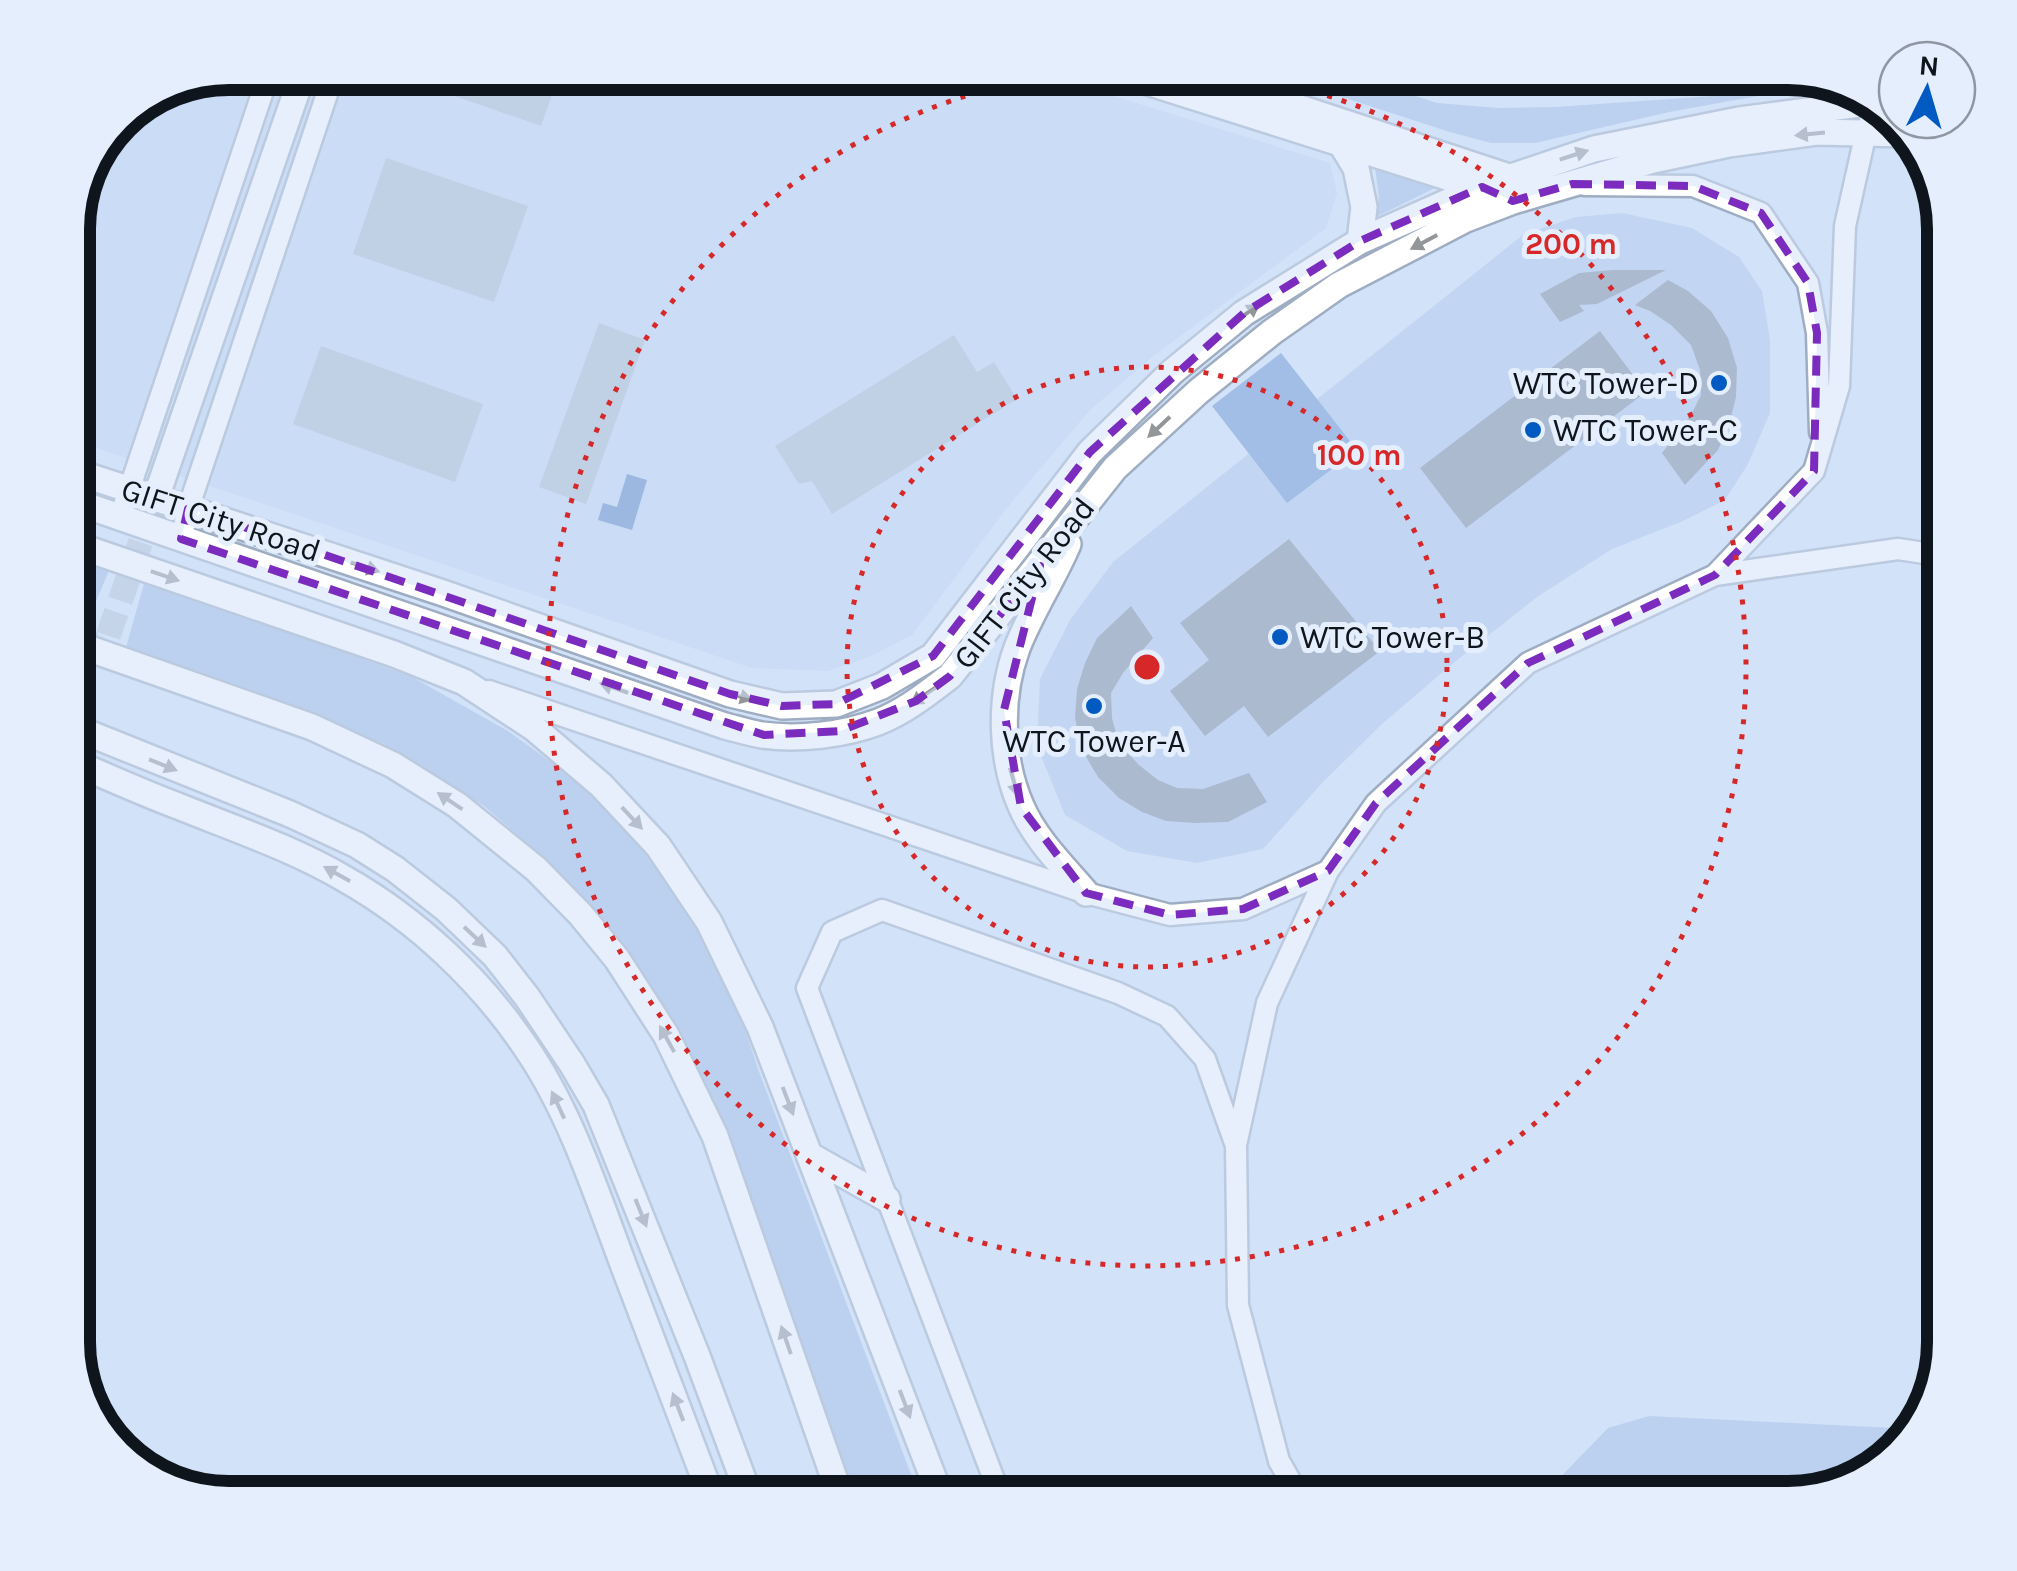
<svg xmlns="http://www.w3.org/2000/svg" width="2017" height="1571" viewBox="0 0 2017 1571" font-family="Karla,sans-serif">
<rect width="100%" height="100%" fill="#d2e2f8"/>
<path fill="#c2d6f3" d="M229,73H1039L1330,163L1337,193L1326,228L1151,358L1090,410L1006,509L912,635L869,657L828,671L752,668L73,440V218L125,112Z
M1622,213L1692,228L1739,257L1762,291L1770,340V413L1748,464L1725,500L1683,521L1612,549L1537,597L1451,665L1382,724L1323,782L1263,849L1197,863L1127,851L1065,815L1037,746L1040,679L1070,620L1113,562L1524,234L1576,217Z"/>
<path fill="#a2bde6" d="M1268,73H1344L1437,103L1499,108L1556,107L1785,91L1669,112L1535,143H1491L1450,132Z
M1375,168L1439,186L1376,217L1379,197Z
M1281,353L1357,450L1287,503L1212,406Z
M73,555L110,568L82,635L73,632Z
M145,580L412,677L508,731L594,793L637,840L678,893L727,974L758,1069L920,1498H853L692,1056L644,980L591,907L543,857L484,806L384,744L257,692L125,651Z
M1649,1416L1915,1429L1912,1438L1857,1483L1788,1498H1540L1608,1428Z"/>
<path fill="#5c86c3" d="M627,474L647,480L632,530L598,520L603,503L617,507Z"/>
<path fill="#abbacf" d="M395,72H560L541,126L394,75Z
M386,158L528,206L494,302L353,254Z
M1612,270H1666L1597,304L1579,305L1584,311L1560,322L1540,294L1579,273Z
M1668,280L1688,291L1711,311L1728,338L1737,368L1736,397L1729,425L1718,450L1685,485L1662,453L1691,415L1701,395L1700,370L1691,345L1671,325L1650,311L1635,305Z
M599,323L645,340L586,504L539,487Z
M1600,331L1646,392L1466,528L1420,468Z
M954,335L977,372L994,362L1017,399L832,514L812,481L799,484L775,446Z
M321,346L483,404L455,482L293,424Z
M1289,539L1380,651L1268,737L1244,706L1205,736L1170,691L1209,660L1180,623Z
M1131,606L1153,638L1123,673L1111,693L1112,718L1119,744L1139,765L1158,780L1177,788L1203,789L1249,773L1267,802L1228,822L1195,823L1166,821L1142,812L1119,798L1098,777L1082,750L1075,718L1077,689L1085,663L1097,638Z"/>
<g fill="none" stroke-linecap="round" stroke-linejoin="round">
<path stroke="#b5c3d7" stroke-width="25" stroke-dasharray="25 12" stroke-linecap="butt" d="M77,651L106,642L160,486"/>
<defs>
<path id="minor" d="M1584,185L1693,186L1761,213L1808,283L1817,333L1820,432
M1944,321L1937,385L1944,402
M120,517L269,73
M181,539L188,509L334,73
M1715,575L1814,471L1839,386L1845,226L1866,132L1877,103
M489,691L1086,893L1170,915L1243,909L1328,871
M1001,1498L807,988L832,932L882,910L1118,993L1167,1016L1205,1059L1235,1143
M1300,1498L1279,1461L1238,1305L1236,1145L1267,1003L1328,871L1376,803L1528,663L1715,575L1898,549L1944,556"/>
<path id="tertiary" d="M1119,73L1485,189
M1194,73L1512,178
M1339,140L1356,168L1364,207L1360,241
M73,471L443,593L730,694L782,706L836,704L882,686L933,656L1090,452L1172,372L1244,313L1360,241L1482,187L1594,149L1739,120L1874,102
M160,486L303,73
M73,501L725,726C737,729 750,733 762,735C798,740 844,735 878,722C904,712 928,693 950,676L1115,468L1199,391L1272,332L1339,285L1466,219L1513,201L1653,160L1729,144L1817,132L1907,134
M73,544L394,654L464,682L534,728L601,785L658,846L709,922L760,1027L941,1498
M1068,544C1053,579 1031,612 1017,648C999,697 1000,758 1021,806C1035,839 1063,866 1086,893
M73,643L312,727L393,765L457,805L536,869L581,915L617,959L666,1035L715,1136L841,1498
M73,727L290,814L357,845L395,869L446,909L495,956L527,997L572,1064L596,1105L697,1356L750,1498
M73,762C108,777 143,793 178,806C235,829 292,848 345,879C417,920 481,980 527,1049C570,1112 596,1192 623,1264C653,1342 683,1420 712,1498
M809,1155L887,1199"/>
</defs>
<use href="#minor" stroke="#9fadc2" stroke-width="25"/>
<use href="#tertiary" stroke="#9fadc2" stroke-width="30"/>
<use href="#minor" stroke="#fff" stroke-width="20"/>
<use href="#tertiary" stroke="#fff" stroke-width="25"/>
</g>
<defs><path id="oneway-solid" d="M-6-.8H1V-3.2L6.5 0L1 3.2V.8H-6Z" transform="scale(2.5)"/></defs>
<g fill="#939699">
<use href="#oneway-solid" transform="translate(1810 134) rotate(174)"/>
<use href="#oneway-solid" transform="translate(1574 155) rotate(-18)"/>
<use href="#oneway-solid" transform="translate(1424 242) rotate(152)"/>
<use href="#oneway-solid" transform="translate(1247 313) rotate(-35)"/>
<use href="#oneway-solid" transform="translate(1159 427) rotate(137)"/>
<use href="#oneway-solid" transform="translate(365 567) rotate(18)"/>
<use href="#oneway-solid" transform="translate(165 576) rotate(19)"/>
<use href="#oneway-solid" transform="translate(614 688) rotate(-161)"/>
<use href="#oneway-solid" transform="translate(738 696) rotate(15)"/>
<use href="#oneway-solid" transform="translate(923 696) rotate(146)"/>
<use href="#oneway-solid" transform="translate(163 765) rotate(22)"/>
<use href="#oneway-solid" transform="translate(1014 782) rotate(74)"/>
<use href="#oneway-solid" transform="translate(450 801) rotate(-146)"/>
<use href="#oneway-solid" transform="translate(632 818) rotate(47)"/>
<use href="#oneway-solid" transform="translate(337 874) rotate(-151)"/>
<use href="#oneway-solid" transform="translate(475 937) rotate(43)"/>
<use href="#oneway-solid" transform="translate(667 1039) rotate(-119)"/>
<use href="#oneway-solid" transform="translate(788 1101) rotate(69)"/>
<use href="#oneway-solid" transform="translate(558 1105) rotate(-115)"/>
<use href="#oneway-solid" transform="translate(641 1213) rotate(68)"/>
<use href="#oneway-solid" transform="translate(786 1340) rotate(-109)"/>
<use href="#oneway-solid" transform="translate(905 1404) rotate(69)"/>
<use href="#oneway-solid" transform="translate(678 1407) rotate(-111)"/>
</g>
<path d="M0 0H2017V1571H0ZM1572,184L1693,186L1761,213L1808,283L1817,333L1814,471L1715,575L1528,663L1376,803L1328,871L1243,909L1170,915L1086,893L1021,807L1004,710L1040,566L950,676L916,701L840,731L764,735L181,539L188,509L200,512L730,694L782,706L836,704L933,656L1090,452L1244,313L1360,241L1482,187L1513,201Z" fill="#d2e2f8" fill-opacity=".55" fill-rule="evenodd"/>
<path fill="none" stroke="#7b2cbf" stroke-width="8" stroke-dasharray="20 12" stroke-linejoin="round" d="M1572,184L1693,186L1761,213L1808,283L1817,333L1814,471L1715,575L1528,663L1376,803L1328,871L1243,909L1170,915L1086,893L1021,807L1004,710L1040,566L950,676L916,701L840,731L764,735L181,539L188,509L200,512L730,694L782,706L836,704L933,656L1090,452L1244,313L1360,241L1482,187L1513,201Z"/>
<g fill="none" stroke="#d62828" stroke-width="5" stroke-dasharray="5 10">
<circle cx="1147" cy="667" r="300"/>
<path d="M1225 73A599 599 0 1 1 1069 73"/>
</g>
<g fill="#005ac2" stroke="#e5eefc" stroke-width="4">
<circle cx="1719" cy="383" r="10"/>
<circle cx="1533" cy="430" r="10"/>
<circle cx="1280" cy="637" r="10"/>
<circle cx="1094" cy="706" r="10"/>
</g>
<g text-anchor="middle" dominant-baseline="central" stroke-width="10" stroke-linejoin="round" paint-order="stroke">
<g font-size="32" fill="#0f151c" stroke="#e5eefc" text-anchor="start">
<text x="1699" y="383" text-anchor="end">WTC Tower-D</text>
<text x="1553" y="430">WTC Tower-C</text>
<text x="1300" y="637">WTC Tower-B</text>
<text x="1094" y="741" text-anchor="middle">WTC Tower-A</text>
</g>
<g font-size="32" fill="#0f151c" stroke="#e5eefc">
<text transform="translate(221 520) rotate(18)">GIFT City Road</text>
<text transform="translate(1024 583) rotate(-52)">GIFT City Road</text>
</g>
</g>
<path d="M0 0H2017V1571H0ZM229 90H1788A139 139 0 0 1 1927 229V1342A139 139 0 0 1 1788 1481H229A139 139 0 0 1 90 1342V229A139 139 0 0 1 229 90Z" fill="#e5eefc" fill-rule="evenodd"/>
<path fill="none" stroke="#0f151c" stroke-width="12" d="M229 90H1788A139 139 0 0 1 1927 229V1342A139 139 0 0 1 1788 1481H229A139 139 0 0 1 90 1342V229A139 139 0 0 1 229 90Z"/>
<circle cx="1147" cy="667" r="15" fill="#d62828" stroke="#e5eefc" stroke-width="5"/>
<g font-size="30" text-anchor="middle" font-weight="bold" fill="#d62828" stroke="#e5eefc" stroke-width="10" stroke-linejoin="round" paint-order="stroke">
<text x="1571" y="254">200 m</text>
<text x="1359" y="465">100 m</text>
</g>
<g transform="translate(1927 90) rotate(5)"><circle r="48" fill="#e5eefc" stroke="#8f97a2" stroke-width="2.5"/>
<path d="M0-8L18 38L0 25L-18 38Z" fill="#005ac2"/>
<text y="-15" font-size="28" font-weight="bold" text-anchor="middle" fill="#0f151c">N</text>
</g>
</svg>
